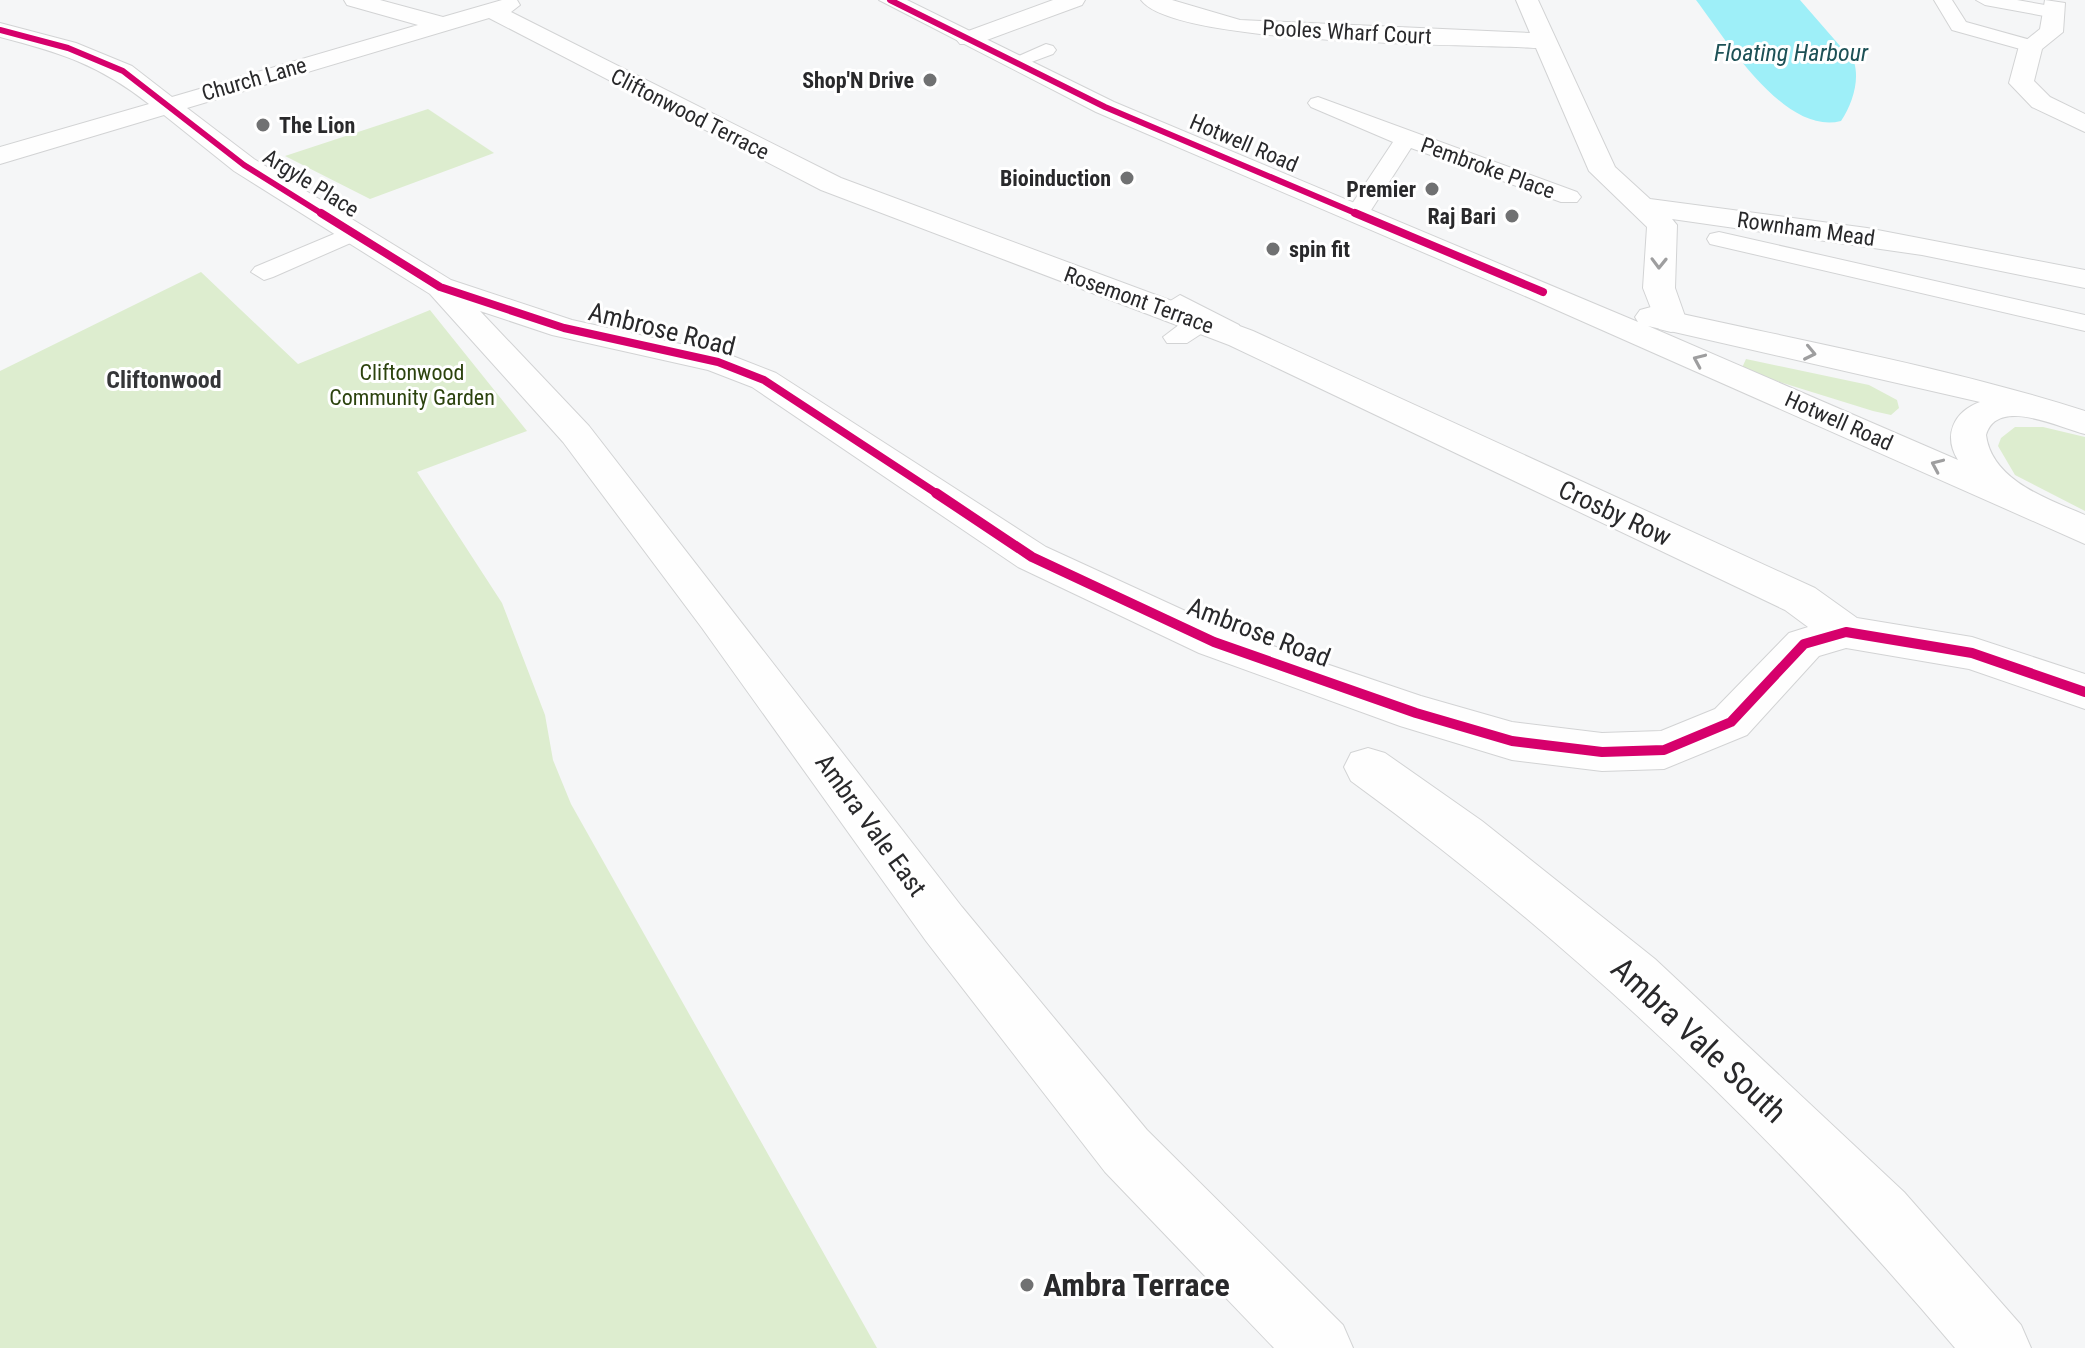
<svg xmlns="http://www.w3.org/2000/svg" width="2085" height="1348" viewBox="0 0 2085 1348" font-family="'Roboto Condensed',sans-serif">
<rect width="100%" height="100%" fill="#f5f6f7"/>
<path fill="#ddedcf" d="M428,109L494,153L370,199L285,156Z
M201,272L298,364L430,310L527,431L417,472L502,603L545,715L553,760L571,804L877,1348H0V371Z
M1746,359L1869,385L1897,400L1899,408L1891,415L1873,411L1741,370Z
M2015,427H2043L2085,437V511L2015,475L1998,446L2001,438Z"/>
<path fill="#9eeff8" d="M1696,0H1800L1854,62C1860,80 1852,105 1841,121C1784,136 1725,38 1696,0Z"/>
<g fill="none" stroke-linecap="round" stroke-linejoin="round">
<defs>
<path id="lane" d="M1934,0H1952L1966,22L2038,42L2041,46L2031,52L1952,30Z
M1976,0H2017L2062,8L2064,12L2055,18L1985,5Z
M1046,44L1053,46L1056,50L1053,54L1015,68L1005,62Z
M1318,97L1577,192L1581,197L1577,202H1561L1411,148L1366,218H1350L1346,213L1393,142L1311,107L1308,103L1311,99Z
M353,226L362,228L365,233L362,238L273,277L264,280L251,272L255,267Z
M1719,232L2085,315V331L1710,244L1707,239L1710,234Z
M1180,295L1239,325L1242,331L1239,337L1229,339L1207,330L1187,343H1167L1163,337L1188,318L1167,303Z"/>
<path id="street" d="M344,0H380L443,17L502,0H517L520,5L511,12L841,178L1253,331L1815,588L1857,618L1972,637L2085,674V709L1969,669L1846,648L1819,656L1747,735L1664,769L1602,771L1512,760L1400,726L1199,653L1018,567L752,387L708,370L552,335L480,311L589,426L962,907L1147,1130L1343,1325L1353,1348H1274L1105,1172L926,941L702,628L563,442L430,294L234,171L164,115L0,164V147L149,104C98,64 61,53 0,37V23L76,43L132,66L172,97L418,25L347,5ZM489,18L821,190L1229,345L1785,610L1808,627L1789,633L1715,709L1661,731L1602,733L1512,722L1421,696L1229,631L1046,547L776,373L730,355L572,320L451,280L254,159L187,108Z
M1053,0H1085L1082,5L976,44H960L956,39L960,34Z
M1141,0H1172L1240,20L1530,33L1516,0H1538L1615,167L1650,199L1867,228L2085,270V288L1922,255L1672,219L1677,225L1675,288L1687,322L1683,329L1671,332L1659,329L1643,288L1647,227L1589,171L1536,48C1470,44 1175,46 1141,0Z
M2045,0L2065,3L2063,32L2042,49L2034,81L2050,97L2085,114V132L2032,107L2009,83L2019,46L2040,29Z
M1368,748L1385,753L1482,821L1655,959L1904,1192L2021,1325L2031,1348H1955C1777,1137 1575,944 1351,781L1344,767L1351,753Z"/>
<path id="primary" d="M879,0H907L1114,102L1638,322L1635,317L1640,310L1651,307C1796,340 1944,366 2085,411V434C2060,428 1997,396 1986,435C1992,481 2048,499 2085,515V544L1532,299L1096,112ZM1648,326L1980,402C1953,412 1943,436 1958,460Z"/>
</defs>
<use href="#lane" stroke="#d2d3d4" stroke-width="2"/>
<use href="#street" stroke="#d2d3d4" stroke-width="2"/>
<use href="#primary" stroke="#d2d3d4" stroke-width="2"/>
<use href="#lane" fill="#fefefe" fill-rule="evenodd"/>
<use href="#street" fill="#fefefe" fill-rule="evenodd"/>
<use href="#primary" fill="#fefefe" fill-rule="evenodd"/>
<defs>
<path id="cycleway-far2" d="M890,0L1105,107L1360,215
M0,30L68,48L123,71L244,165L324,215"/>
<path id="cycleway-far1" d="M321,213L440,287L564,328L718,362L764,380L939,495
M1355,213L1543,292"/>
<path id="cycleway" d="M936,493L1032,557L1214,642L1416,713L1512,741L1602,752L1664,750L1731,722L1804,644L1846,632L1972,653L2085,692"/>
</defs>
<use href="#cycleway-far2" stroke="#fff" stroke-width="9"/>
<use href="#cycleway-far1" stroke="#fff" stroke-width="12"/>
<use href="#cycleway" stroke="#fff" stroke-width="15"/>
<use href="#cycleway-far2" stroke="#d6006c" stroke-width="6"/>
<use href="#cycleway-far1" stroke="#d6006c" stroke-width="8"/>
<use href="#cycleway" stroke="#d6006c" stroke-width="10"/>
</g>
<defs><path id="oneway-chevron" d="M-2-3.5L2.5 0L-2 3.5" fill="none" stroke-width="1.6" stroke-linecap="round" stroke-linejoin="round" transform="scale(2)"/></defs>
<g stroke="#9e9e9f">
<use href="#oneway-chevron" transform="translate(1659 263) rotate(91)"/>
<use href="#oneway-chevron" transform="translate(1810 353) rotate(12)"/>
<use href="#oneway-chevron" transform="translate(1699 360) rotate(-156)"/>
<use href="#oneway-chevron" transform="translate(1937 465) rotate(-156)"/>
</g>
<g fill="#707172" stroke="#fff" stroke-width="3">
<circle cx="930" cy="80" r="8"/>
<circle cx="263" cy="125" r="8"/>
<circle cx="1127" cy="178" r="8"/>
<circle cx="1432" cy="189" r="8"/>
<circle cx="1512" cy="216" r="8"/>
<circle cx="1273" cy="249" r="8"/>
<circle cx="1027" cy="1285" r="8"/>
</g>
<g text-anchor="middle" dominant-baseline="central" stroke-width="6" stroke-linejoin="round" paint-order="stroke">
<g font-size="22" fill="#29292b" stroke="#fff">
<text transform="translate(1347 32) rotate(3)">Pooles Wharf Court</text>
<text transform="translate(254 79) rotate(-16)">Church Lane</text>
<text transform="translate(690 114) rotate(27)">Cliftonwood Terrace</text>
<text transform="translate(1244 143) rotate(23)">Hotwell Road</text>
<text transform="translate(1488 168) rotate(20)">Pembroke Place</text>
<text transform="translate(311 183) rotate(32)">Argyle Place</text>
<text transform="translate(1806 229) rotate(8)">Rownham Mead</text>
<text transform="translate(1139 300) rotate(20)">Rosemont Terrace</text>
<text transform="translate(1839 421) rotate(24)">Hotwell Road</text>
</g>
<g font-size="22" font-weight="bold" fill="#29292b" stroke="#fff" text-anchor="end">
<text x="914" y="80">Shop'N Drive</text>
<text x="279" y="125" text-anchor="start">The Lion</text>
<text x="1111" y="178">Bioinduction</text>
<text x="1416" y="189">Premier</text>
<text x="1496" y="216">Raj Bari</text>
<text x="1289" y="249" text-anchor="start">spin fit</text>
</g>
<g font-size="22" fill="#2c430e" stroke="#fff">
<text x="412" y="372">Cliftonwood<tspan x="412" dy="25">Community Garden</tspan></text>
</g>
<g font-size="24" font-style="italic" fill="#1d5156" stroke="#fff">
<text x="1791" y="53">Floating Harbour</text>
</g>
<g font-size="24" font-weight="bold" fill="#353638" stroke="#fff">
<text x="164" y="380">Cliftonwood</text>
</g>
<g font-size="26" fill="#29292b" stroke="#fff">
<text transform="translate(662 329) rotate(14)">Ambrose Road</text>
<text transform="translate(1615 513) rotate(25)">Crosby Row</text>
<text transform="translate(1259 632) rotate(21)">Ambrose Road</text>
<text transform="translate(871 825) rotate(54)">Ambra Vale East</text>
</g>
<g font-size="32" fill="#29292b" stroke="#fff">
<text transform="translate(1699 1040) rotate(43)">Ambra Vale South</text>
</g>
<g font-size="32" font-weight="bold" fill="#29292b" stroke="#fff" text-anchor="start">
<text x="1043" y="1285">Ambra Terrace</text>
</g>
</g>
</svg>
